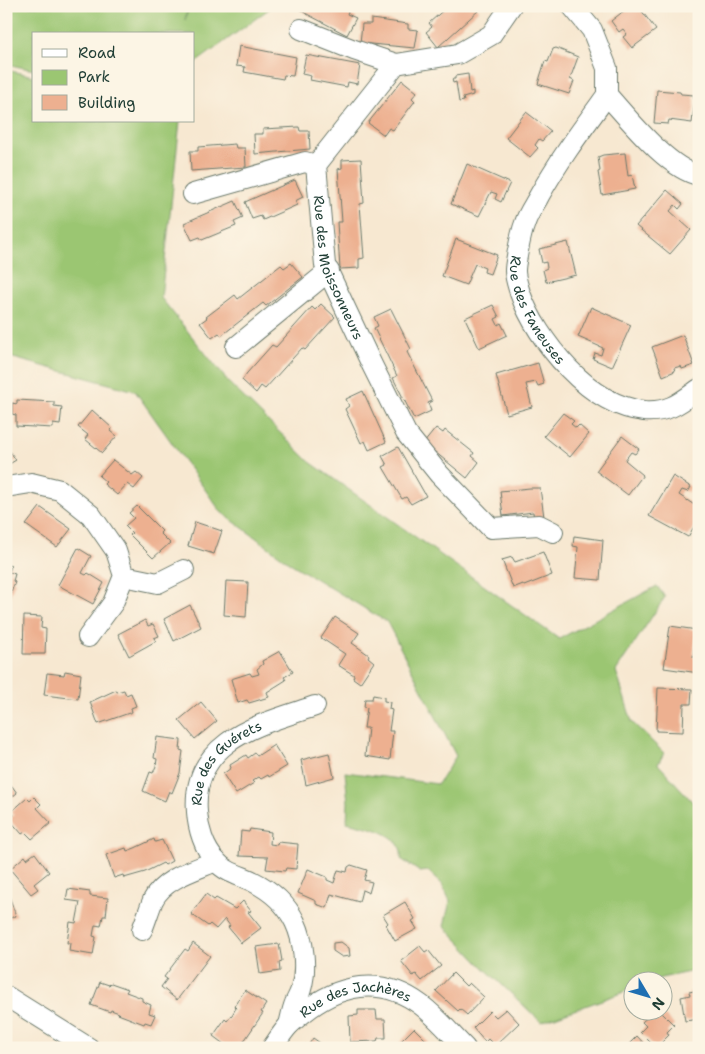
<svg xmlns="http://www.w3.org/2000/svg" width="705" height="1054" viewBox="0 0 705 1054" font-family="'Shantell Sans',sans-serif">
<rect width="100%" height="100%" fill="#fcf5e5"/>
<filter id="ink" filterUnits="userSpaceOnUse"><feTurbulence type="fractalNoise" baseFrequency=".02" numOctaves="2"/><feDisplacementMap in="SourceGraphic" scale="10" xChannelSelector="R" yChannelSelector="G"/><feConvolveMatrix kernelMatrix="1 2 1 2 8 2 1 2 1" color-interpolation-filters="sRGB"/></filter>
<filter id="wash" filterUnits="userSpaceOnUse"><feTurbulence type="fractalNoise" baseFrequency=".0096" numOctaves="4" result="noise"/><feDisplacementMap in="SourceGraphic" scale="20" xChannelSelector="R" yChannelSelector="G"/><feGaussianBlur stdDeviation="1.12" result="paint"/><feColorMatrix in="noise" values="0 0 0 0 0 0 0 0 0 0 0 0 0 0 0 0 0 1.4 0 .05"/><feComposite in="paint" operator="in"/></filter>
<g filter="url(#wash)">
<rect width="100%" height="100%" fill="#f7e8d1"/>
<path fill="#9bc672" stroke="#5d8253" d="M6,6H188L185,20L189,6H273L194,64V34H34V70L6,64Z
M6,70L34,76V121H180L161,298L230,384L310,462L559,639L657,586L665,597L616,671L632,722L664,753L658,764L699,809V970L661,978L653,981L632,982V989L541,1022L479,963L444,926L450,901L442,884L428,871L420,872L401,859C405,832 365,827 347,822L348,802L345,772L438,784L456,756L387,622L290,563L221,512L135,391L6,356Z"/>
<g id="blocks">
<path fill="#edb090" d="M299,6H343L349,10L347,14L356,18L347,35L305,13L298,8Z
M448,6H475L479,10L438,47L426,32L432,27L429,23Z
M630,6H638L656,30L632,48L623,37L627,34L623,29L619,32L611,21Z
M371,19L408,24V29L418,30L415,48L360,43L362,24H371Z
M239,46L296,57L293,76L284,75L283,79L244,72L245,67L236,66Z
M556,48L578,57L570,79L574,81L569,94L538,84L545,61L548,62L553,49Z
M306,55L360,65L357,84L348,82L347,87L310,80L311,76L302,74Z
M468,74L470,92L473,91V95L463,98L464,101L459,102L456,82L453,83L452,79H455V76Z
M402,80L417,92L412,98L415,101L393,130L389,128L384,135L368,123Z
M657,90L680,92L681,94L694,95V99L695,100L692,123L669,120L668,124L654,123Z
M526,112L551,131L542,141L539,139L535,145L538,148L530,157L506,138Z
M299,127L300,131H309L310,149L255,154L254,134H263V129Z
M235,144L236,148H245L246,167L191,171L190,151H198V147Z
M625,153L628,176L632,175L635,189L602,195L598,172L600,171L598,157L603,155Z
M361,159L364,203L360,204L364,258L359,259V268L340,269L337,222H342L338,169L342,168V160Z
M467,164L510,183L501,202L495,199L497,194L491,192L479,216L451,204Z
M295,180L303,197L295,201L297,205L263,220L261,216L252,219L245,202Z
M667,190L683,204L679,209L675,205L670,211L691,230L670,254L636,226Z
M235,201L243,218L234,222L236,226L202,240L200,237L192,240L184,223Z
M456,239L497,255L490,274L484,272L485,268L475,264L466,285L442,276Z
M568,242L576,275L546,282L543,270L547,268L546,262L542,263L539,249Z
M291,263L303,277L266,306L263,303L221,336L219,333L212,338L200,323L207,318L206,317L235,295L238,299L281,265L284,268Z
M321,304L335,317L305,350L302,348L265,389L261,386L256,393L242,380L247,373L272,345L276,347L312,307L315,310Z
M493,305L499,317L495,319L498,325L501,323L507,335L479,348L465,318Z
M591,307L631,325L612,367L593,359L595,353L601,355L603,348L578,337Z
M391,309L411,349L407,352L432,401L428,403L431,411L414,419L393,378L397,376L374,328L378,326L374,317Z
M683,335L694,365L682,369L681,366L674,368L675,371L663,376L652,347Z
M538,363L544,384L538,386L536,382L526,384L532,407L507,414L496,375Z
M363,391L386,442L369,450L365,441L361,443L345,409L349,406L346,399Z
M17,400L54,402V406L62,407L60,425L53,424V428L16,426V415L12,414V403L17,404Z
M92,410L112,428L111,431L117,436L102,453L85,439L88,435L78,427Z
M563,413L574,421L571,424L576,428L579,425L589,434L570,457L544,436Z
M436,428L443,433L445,430L474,453L472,456L479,462L467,478L424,443Z
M622,436L639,449L635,454L631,452L625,460L643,475L628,495L596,471Z
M6,446L16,460L6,466Z
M398,447L426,496L411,504L406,497L402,499L383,467L387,465L382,456Z
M113,460L132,475L136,472L143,478L134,489L127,484L117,495L104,484L106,482L99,476Z
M673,476L691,487L688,492L682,490L679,495L699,508V518L688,537L649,516Z
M530,488H540L544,517L534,519L533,512L503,516L500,491Z
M137,506L162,531L160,533L170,543L153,558L130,535L132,533L125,526L134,518L129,513Z
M40,507L71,529L57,547L26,525Z
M195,522L222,531L214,554L188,546Z
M574,536L603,540L600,580L575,578L578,547L573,546Z
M78,548L91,556L82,573L86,575L88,573L104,583L93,604L58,585Z
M543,552L552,575L524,586L523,584L513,588L502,560L512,557L515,562Z
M6,564L11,566L9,572L15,574L13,581L15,582L6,606Z
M226,581L248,582L246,617L224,615Z
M190,605L201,627L174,641L164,619Z
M24,616L42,617L41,628L46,629L45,654H23Z
M335,617L359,633L352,643L369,655L368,657L374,662L360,683L353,678L354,675L338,665L345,654L321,638Z
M145,620L148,626L153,624L159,636L154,638L156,641L129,656L118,634Z
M670,626L697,630L693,657L699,658V673L664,668Z
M280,651L293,672L284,677L286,680L267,692L269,697L249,703L247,700L238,703L231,679L250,673L252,676L259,674L257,669L263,664L262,661Z
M65,671L81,674L78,699L44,695L47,673L64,675Z
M658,688L692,689L691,704H684L683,732L656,731Z
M116,690L117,692L124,690L126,695L131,693L136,706L131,708L132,712L98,724L90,702Z
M373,695L384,697V701L390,702L389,709L392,710L389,731H393L390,760L365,756L368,728H364L367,708L364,707L365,699H372Z
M201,702L217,721L195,739L179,720Z
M157,737L181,740L180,750L183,751L180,773L172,793L169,791L165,801L143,791L150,772L153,773L156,766L157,759L154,758Z
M274,745L287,766L269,777L268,775L261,779L259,777L252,781L254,783L236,794L223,774L231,768L230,765L246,755L248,758L255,753L257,756Z
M329,753L334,777L306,785L301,760Z
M12,786L17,793L6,802V790Z
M34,797L41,804L37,808L51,823L32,839L25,832L22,834L9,819L14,815L11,812L27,798L30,801Z
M250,829L271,832L270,844L277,845L278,842L298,844L296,869L286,868L285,871L266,869L268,857L239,856L241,831L249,832Z
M154,839L155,842L162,840L172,861L165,865L163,863L145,872L124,878L123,875L114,878L106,855L126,848L127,851L135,848Z
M35,853L49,872L34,884L38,889L31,894L10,869L25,856L27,859Z
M351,865L367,870L364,880L372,882L369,893L362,890L359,902L331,894L327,908L316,904V901L298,893L308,869L327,877V880L334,883L338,870L347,872L348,867Z
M68,889L90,892V896L108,898L106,916H103L101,926L95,925L93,936L96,937L93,955L69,951L70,943H67L70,922L76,923L80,902L66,900Z
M7,890L16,916L7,919L6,916Z
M206,894L214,900L216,898L235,909L243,901L251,911L248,912L261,928L241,943L228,927L230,926L225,919L216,929L210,924L208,926L191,914Z
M405,902L415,919L412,921L417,929L395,941L386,925L388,923L383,915Z
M341,942L349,948L350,956L342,957L333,951V943Z
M193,943L210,956L177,1000L161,987L167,979L164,977L185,949L188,951Z
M279,944L282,961L279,962L280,971L260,974L256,947Z
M420,946L425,952L428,950L441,966L422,981L416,974L413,976L401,961Z
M453,973L466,986L469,983L484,997L467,1015L460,1009L458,1011L436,991Z
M100,982L109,985L111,983L128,989L126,992L142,998V1001L151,1005L149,1013L155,1015L151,1024L145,1022L144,1024L118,1014L119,1013L111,1010L110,1012L91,1005Z
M245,990L266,1004L261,1012L263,1013L242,1044L239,1043L235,1048H229L213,1036L225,1019L227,1021L232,1015L236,1008L234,1006Z
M699,990V1019L685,1021L681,997L690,995L689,992Z
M506,1009L519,1023L495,1046L488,1039L485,1042L473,1028L490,1011L496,1017Z
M358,1010H376L377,1019H385L386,1038H378L377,1041L350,1042L349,1016L358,1015Z
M653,1012H661L674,1025L667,1032L669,1035L656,1048L640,1032L646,1026L642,1022Z
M414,1028L428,1042L425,1045L429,1048H399L397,1045Z
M637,1036L648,1048H625Z
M313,1038L327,1048H302L305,1044L308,1046Z"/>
</g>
</g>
<g filter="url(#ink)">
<use href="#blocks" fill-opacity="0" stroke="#6b796b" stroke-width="1"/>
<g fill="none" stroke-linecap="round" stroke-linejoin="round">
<defs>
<g id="minor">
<path id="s1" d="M511,6L491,35L458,54L396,64L316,165L325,265L372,365L406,433L439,474L491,528L539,525L553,532"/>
<path d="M572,6L592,30L607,68V95C628,118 669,170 699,175"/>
<path d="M301,29L354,50L396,64"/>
<path id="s2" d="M607,95C583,128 559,160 539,196C535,204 528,213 525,223C521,233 519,245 517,256C516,261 515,266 515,271C515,278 518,286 520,293C537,341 590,406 644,411C669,413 681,402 699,389"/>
<path d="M193,194L305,162L316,165"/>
<path d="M236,347L329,271"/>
<path d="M6,487L31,483L60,490L91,515L116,551L124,576L113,603L88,637"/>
<path d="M124,576L158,583L184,570"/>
<path d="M142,930C146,920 149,910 153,900C164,878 195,870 216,861"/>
<path d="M6,996L89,1048"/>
<path id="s3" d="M289,1025C291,1018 292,1010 295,1003C297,998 300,994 301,989C307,969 304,941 295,922C286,903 270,890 252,881C239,875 225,872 216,861C204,849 198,828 197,812C191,739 262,724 315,706"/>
<path id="s4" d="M272,1048C277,1041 282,1033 288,1026C292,1022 297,1018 302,1014C338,984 381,975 421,1005C437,1017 451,1034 465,1048"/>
</g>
</defs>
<use href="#minor" stroke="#6b796b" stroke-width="22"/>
<use href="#minor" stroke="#fff" stroke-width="20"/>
</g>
</g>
<g text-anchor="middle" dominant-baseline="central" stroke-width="4.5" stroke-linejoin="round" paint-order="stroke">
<g font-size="14" fill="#1f3d34" stroke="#fcf5e5">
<text stroke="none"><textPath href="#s1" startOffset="371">Rue des Moissonneurs</textPath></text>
<text stroke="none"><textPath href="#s2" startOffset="246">Rue des Faneuses</textPath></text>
<text stroke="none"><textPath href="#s3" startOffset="324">Rue des Guérets</textPath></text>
<text stroke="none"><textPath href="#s4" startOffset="104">Rue des Jachères</textPath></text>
</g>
</g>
<rect width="705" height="1054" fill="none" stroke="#fcf5e5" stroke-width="25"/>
<rect x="32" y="32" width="162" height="90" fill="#fcf5e5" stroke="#a4ab9e"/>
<rect x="42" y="49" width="25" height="8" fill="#ffffff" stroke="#a4ab9e"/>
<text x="78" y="58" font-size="15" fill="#1f3d34">Road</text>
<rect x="42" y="70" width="25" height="15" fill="#9bc672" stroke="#a4ab9e"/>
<text x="78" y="82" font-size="15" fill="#1f3d34">Park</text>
<rect x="42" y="95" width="25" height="15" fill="#edb090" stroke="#a4ab9e"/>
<text x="78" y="108" font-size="15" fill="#1f3d34">Building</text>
<g transform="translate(648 996) rotate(128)"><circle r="24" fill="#fcf5e5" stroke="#a4ab9e"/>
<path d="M0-4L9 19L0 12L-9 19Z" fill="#1f6fb2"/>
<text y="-8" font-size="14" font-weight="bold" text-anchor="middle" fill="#1f3d34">N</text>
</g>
</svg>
